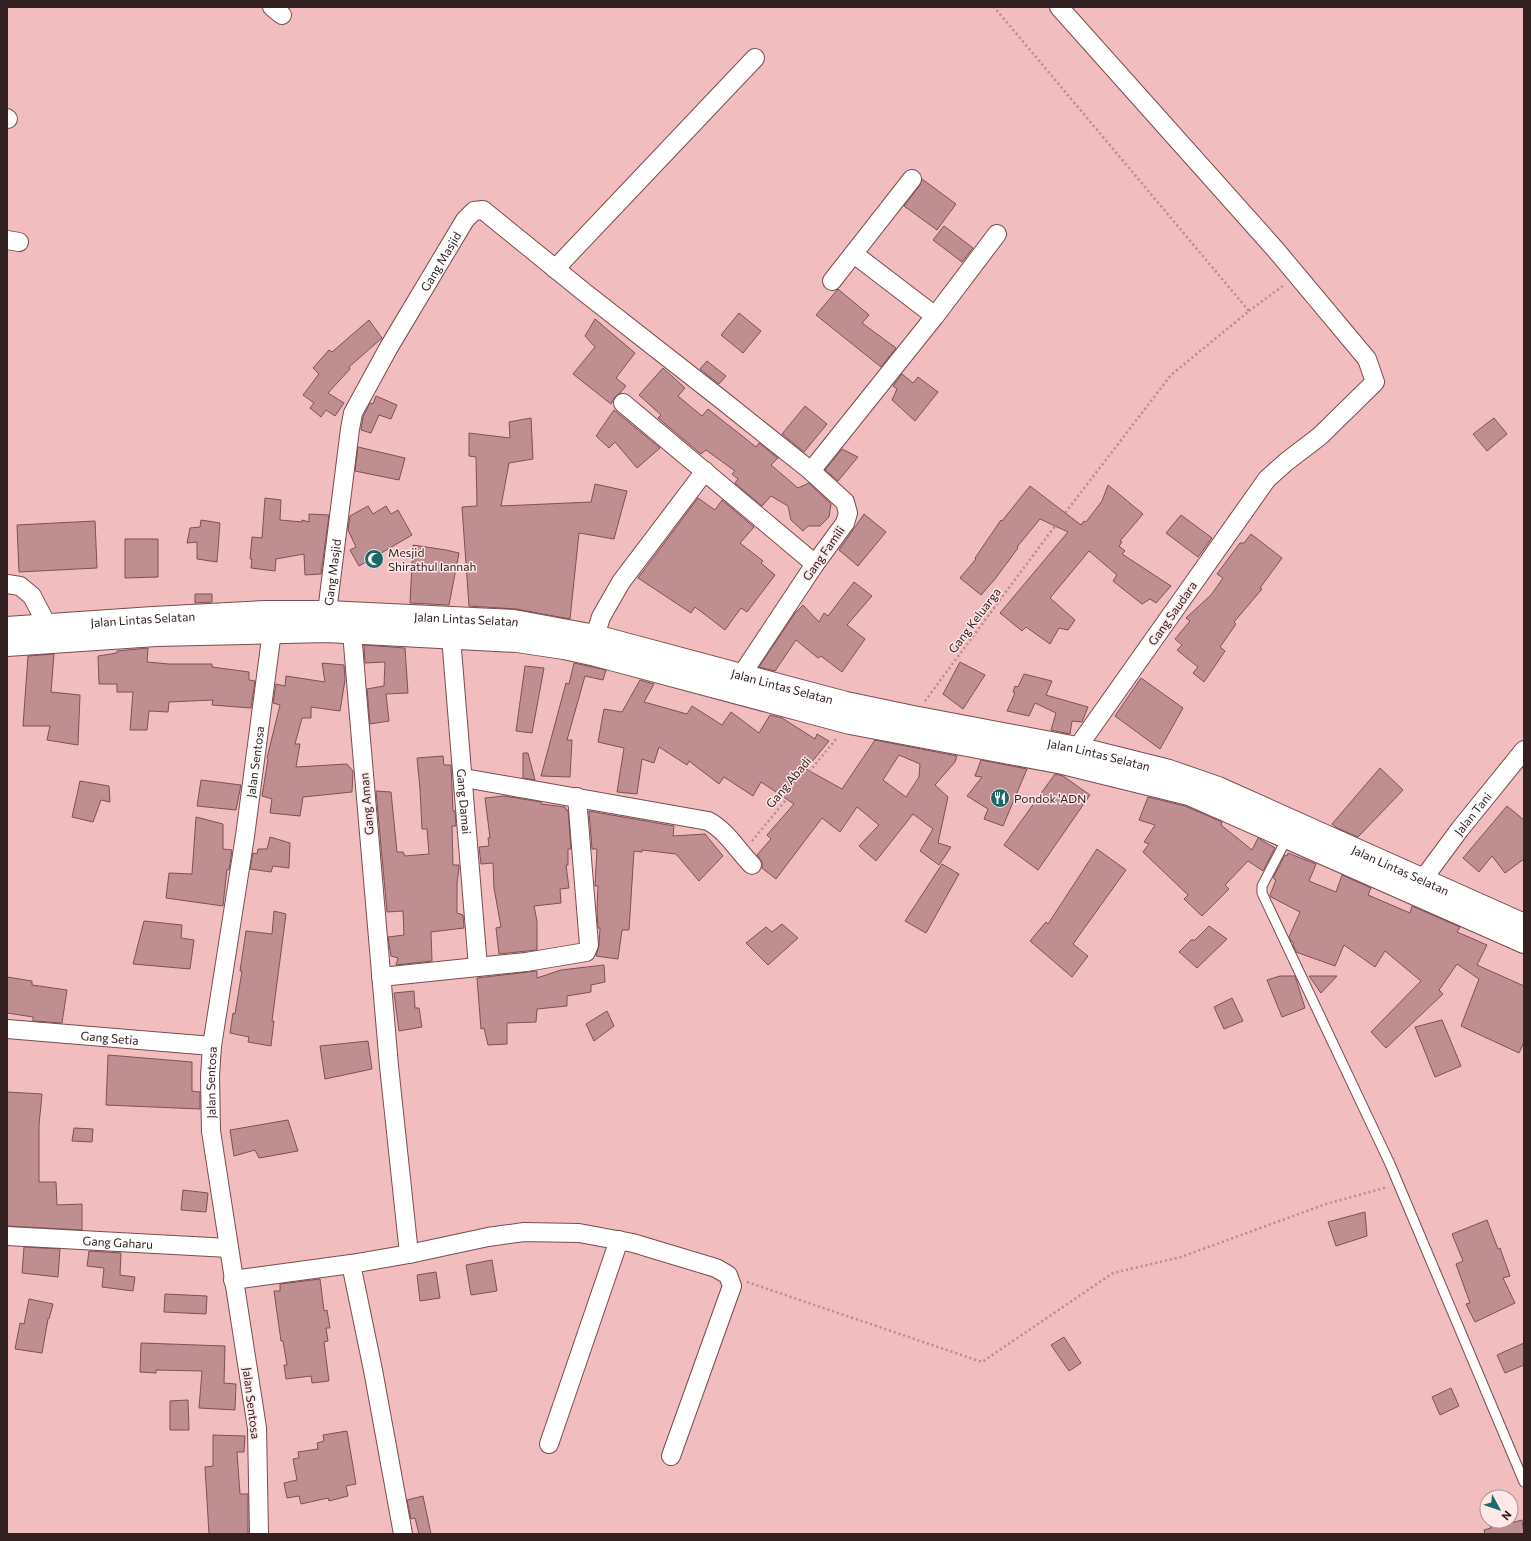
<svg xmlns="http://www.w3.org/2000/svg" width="1531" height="1541" viewBox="0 0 1531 1541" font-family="Commissioner,sans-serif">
<rect width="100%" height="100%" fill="#f1bdbf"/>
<path fill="#bf8e90" stroke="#7e5154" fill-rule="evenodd" d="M922,179L956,204L937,230L904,206L920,185Z
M944,226L973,248L962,262L933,240Z
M838,289L869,315L862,323L896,348L881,367L816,315Z
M739,313L761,331L743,353L721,335Z
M595,319L635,353L616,378L626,386L620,393L615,397L611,404L573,374L595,347L585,336Z
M369,320L382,338L349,367L350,369L328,393L344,403L335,416L326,410L321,417L310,408L314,403L303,395L319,374L313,368L329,350L332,352Z
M707,361L726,376L719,384L700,369Z
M663,368L685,388L678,396L702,416L708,409L756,447L759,443L778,458L771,465L798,488L809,483L831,504L829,517L820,526H808L803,531L791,520L788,506L771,496L762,506L735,483L738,479L732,474L735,471L706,450L701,454L658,418L661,415L639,395Z
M902,374L913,383L918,377L938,392L915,421L892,400L897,389L893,386Z
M376,396L397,405L391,419L379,415L371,433L361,430L363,417L370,403L373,404Z
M805,406L827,424L804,452L782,434Z
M614,410L660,448L637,468L615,442L609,448L596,436Z
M531,418L533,459L509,463L501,506L591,502L595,484L627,491L614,539L579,533L570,619L516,609L469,606L462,507L477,506L476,457L469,456V433L510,438L509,422Z
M1494,418L1507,434L1487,451L1473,434Z
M358,447L405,458L399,480L355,471Z
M842,449L858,457L838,481L825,470Z
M1108,485L1143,514L1120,541L1122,542L1119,546L1125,551L1122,554L1171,586L1156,603L1150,599L1142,604L1113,581L1117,575L1089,551L1050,598L1075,620L1068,630L1059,628L1050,644L1026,627L1022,631L1000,613L1068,532L1040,519L1017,547L1018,548L995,579L981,595L960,578L976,559L975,558L1001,520L1002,521L1030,486L1081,525L1084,521L1086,522L1102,501Z
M265,498L281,500L280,520L302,522V520L309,522V514L329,515L321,574L305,575L304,554L276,559L275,571L251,568L252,559H250L252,537L262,538Z
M698,498L715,510L722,500L754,527L740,543L763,561L761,563L775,575L747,612L741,608L725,630L695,607L691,613L638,578Z
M368,506L373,514L386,506L391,514L398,510L412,535L359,566L350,550L356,547L348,530L350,516Z
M864,514L886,532L858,566L839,550Z
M1181,515L1212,538L1198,557L1166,533Z
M201,520L220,523L217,562L197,559V542L187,543L190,528L200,527Z
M95,521L97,568L19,572L17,525Z
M1251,534L1282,558L1260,588L1262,589L1234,622L1236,624L1220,647L1225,651L1204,682L1193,673L1198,667L1177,650L1182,645L1175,639L1190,621L1186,618L1211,595L1223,578L1217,574L1240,543H1244Z
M125,539H158V577L125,578Z
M413,545L446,550L459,553L449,605L410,603Z
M854,582L872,596L847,625L865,639L842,672L821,656L818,658L796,640L775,671L759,667L795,613L803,605L819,622L824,613L828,616Z
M195,594H212V602L195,603Z
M364,645L405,648L408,693L386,694L389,721L370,724L367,689L384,686L385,662L365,663Z
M148,648L147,662L169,664H212V667L249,672V680L255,681L251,708L212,705L213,700L169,702L168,712L149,711L147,730H130L133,692H117V684H99L98,656L117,653V651Z
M54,654L51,692L80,695L78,745L47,740L50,726H23L28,656Z
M960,662L985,675L963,709L943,694Z
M322,663L344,665L345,680L340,711L311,707V718H302L295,744H300L296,767L347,764L353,771L352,792L303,797L300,816L270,813L272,799L262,796L268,759L267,758L280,705L273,703L276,684L285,686L286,676L325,682Z
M574,663L606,670L603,680L585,676L567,740H572L570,777L541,776L566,683L569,684Z
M525,666L544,668L532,733L516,731Z
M1024,674L1052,681L1046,695L1088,707L1082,722L1072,721L1070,734L1051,730L1056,713L1035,703L1029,716L1007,711L1015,693L1013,692L1015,686L1018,687Z
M1141,678L1183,708L1160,749L1115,716Z
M640,680L654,684L644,702L687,714L692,706L722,725L731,712L759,733L770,715L782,718L815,739L817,734L829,741L806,769L842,789L875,740L957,756L955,762L935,785L948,797L938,843L951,847L939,865L920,851L933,829L913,814L876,861L859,846L879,825L857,807L840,832L822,818L776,879L762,868V862L757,855L771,839L767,835L794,804L761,782L753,796L724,777L719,784L689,761L687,765L659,747L654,763L642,759L637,794L617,792L624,748L598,742L604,709L622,712ZM899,755L920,764L919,777L906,797L883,780Z
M523,753H528L535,780L523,778Z
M443,756L444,765H451L453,811H455L456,826H452L453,865H459V868L457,883V913L463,915L464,928L431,932L432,961L396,965L398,958L391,956L388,937L404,935L403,911L387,912L376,791L391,792L397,852H403L405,856L429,854L427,829H422L420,789L417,758Z
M981,760L1027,769L1003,826L984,819L988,809L967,796L982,777L975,776Z
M1380,768L1403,790L1358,837L1337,828L1332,824Z
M1055,774L1063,776L1090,795L1038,870L1004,845Z
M201,780L241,785L236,810L197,806Z
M80,781L109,786L110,802L101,800L93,822L72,817Z
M504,796L541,802V804L565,807L566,810H568L571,849H568V865H566L569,888L560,889L561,903L534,906L537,921V950L499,954L496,928L501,927L494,888L493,863L481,864L479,847L489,846L488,838H490L485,798Z
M1148,797L1185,806L1222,822L1221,825L1252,850L1258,838L1275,848L1263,871L1248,861L1225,885L1229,889L1202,916L1184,899L1188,895L1143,852L1149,844L1144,842L1155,825L1139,820Z
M1507,806L1524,820V859L1505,873L1492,856L1479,872L1463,858Z
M589,811L674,826L673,836L705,834L723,856L699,881L676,854L642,850V852L634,851L629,930H622L618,959L596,956L599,945L600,928H598L597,910L598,886H595L597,849H592Z
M196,817L223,824V849L232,850L229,870L227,869L223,906L166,898L169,873L192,874Z
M270,837L290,843L289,868L273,866L271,872L250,869L253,853L257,854L258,849H267Z
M1097,849L1126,870L1073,944L1088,956L1072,977L1030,941L1046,922L1048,924Z
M1288,853L1316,864L1309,881L1336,892L1342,875L1371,888L1368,895L1410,913L1412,906L1460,927L1457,932L1487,945L1477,965L1524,986V1042L1519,1053L1461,1026L1479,979L1457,964L1439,990L1443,994L1386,1048L1371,1032L1421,981L1385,951L1375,967L1344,945L1335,966L1296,952L1293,945L1294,943L1292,942L1289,937L1300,912L1271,897L1270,895L1276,880L1273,878L1285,855L1287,856Z
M942,864L959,874L926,933L905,921Z
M274,911L286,914L272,1021H274L271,1046L248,1042L249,1037L230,1033L233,1013L235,1014L242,971H240L246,931L272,934Z
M144,921L182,925L181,938L194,940L190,969L133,964Z
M782,924L798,938L768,965L746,943L766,927L772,932Z
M1209,926L1227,939L1197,968L1179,952L1191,940H1195Z
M604,965L605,982L591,985V992L567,996V1006L537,1009L536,1022L507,1023V1044L488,1045L484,1028L481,1029L477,978L537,971V978L561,970Z
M1280,976H1295L1305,1008L1282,1017L1267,980Z
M1309,976H1337L1321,993Z
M7,977L32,981V985L67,990L62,1023L33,1021V1017L7,1013Z
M414,991L415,1008H419L422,1027L399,1031L394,993Z
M1232,998L1243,1021L1224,1029L1214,1007Z
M607,1011L614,1026L594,1041L586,1024Z
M1442,1020L1461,1066L1435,1077L1415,1027Z
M368,1041L372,1069L325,1079L320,1046Z
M108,1055L192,1062V1091L200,1092V1109L106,1105Z
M7,1092L42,1094L39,1125V1182H56L57,1205L82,1204V1230L7,1226Z
M288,1120L298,1151L259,1158L255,1150L234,1156L230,1130Z
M74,1128L93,1129L92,1142L72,1141Z
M183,1190L208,1193L206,1212L181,1210Z
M1365,1212L1367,1236L1336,1246L1328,1222Z
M1487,1220L1498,1249L1500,1248L1510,1276L1503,1278L1515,1303L1475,1322L1466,1304L1470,1303L1456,1264L1463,1261L1452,1234Z
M24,1247L60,1249L58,1277L22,1273Z
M89,1251L121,1253L120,1275L135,1277L133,1291L102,1287L104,1268L87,1266Z
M492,1260L497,1291L471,1295L466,1265Z
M436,1272L440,1298L420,1301L417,1275Z
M320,1279L324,1311L327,1310L330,1328H326L328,1341L324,1342L329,1381L312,1383L311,1376L286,1379L284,1365H287L283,1341H281L274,1291H280V1284Z
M165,1294L207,1296L206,1314L164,1312Z
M29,1299L53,1304L49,1319H48L42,1353L15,1349L20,1323L24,1324Z
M1064,1337L1081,1363L1069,1371L1051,1345Z
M141,1343L225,1346L224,1383L236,1384L235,1410L199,1408L202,1371L156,1370V1373L140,1372Z
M1524,1343V1365L1505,1373L1497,1355Z
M1451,1388L1459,1406L1440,1415L1432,1397Z
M188,1400L189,1430H170V1401Z
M347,1431L356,1484L346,1486L348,1496L329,1501L328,1498L301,1504L299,1496L287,1498L284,1483L297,1480L293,1459L299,1458L298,1452L318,1449L317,1443L324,1441L323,1435Z
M213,1435L245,1436L244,1452H237L240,1494H248V1534H209L205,1467L213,1466Z
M423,1496L431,1534H419L415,1518L411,1519L407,1500Z
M1522,1520L1524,1534H1485L1484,1530L1491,1528L1488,1521H1502L1504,1525Z"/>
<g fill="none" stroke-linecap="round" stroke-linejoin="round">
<defs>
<path id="service" d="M1287,838L1262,886V893L1390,1164L1524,1482"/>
<g id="minor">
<path d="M272,7L282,15"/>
<path d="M1059,7L1275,249L1367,359L1375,382L1320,436L1286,462L1267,479L1077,748"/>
<path d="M7,118L8,119"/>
<path d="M7,240L19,242"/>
<path d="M854,254L935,316"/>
<path d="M555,269L755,58"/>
<path d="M832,281L912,179"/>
<path d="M623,403L815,564"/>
<path d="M811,471L935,316L997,234"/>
<path d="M7,584L20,586L32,596L47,625"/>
<path id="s1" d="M327,612L350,429L353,413L389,347L465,220L474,211L483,210L584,292L722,400L811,471L845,502L848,513L845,523L815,564L742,674"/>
<path d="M595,636L601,617L621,582L705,471"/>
<path id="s2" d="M451,637L478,967"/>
<path d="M464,778L708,821C726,830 738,851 752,865"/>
<path id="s3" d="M1423,879L1460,829L1524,750"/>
<path d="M381,977L526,962L586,952L589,945L577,797"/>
<path id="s4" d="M7,1029L212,1046"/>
<path id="s5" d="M7,1236L229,1248"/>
<path d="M409,1254L488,1237L524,1232L579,1233L633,1243L716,1268L728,1275L732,1286L671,1456"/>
<path d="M351,1264L373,1370L403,1534"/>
<path d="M233,1280L351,1264L409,1254L389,1066L357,693L352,632"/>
<path d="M549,1444L619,1240"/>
<path id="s6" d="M259,1534L257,1428L211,1131L210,1076L212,1046L245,836L272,631"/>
</g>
<g id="trunk">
<path id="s7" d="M7,628L153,618L266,612H327L514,621L595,636L846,703L913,717L1077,748L1169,771L1218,788L1524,925"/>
<path d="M7,645L156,635L326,631L517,641L564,648L596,655L850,723L1063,763L1189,794L1524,942"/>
</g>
</defs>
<use href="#service" stroke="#794d50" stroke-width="11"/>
<use href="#minor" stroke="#794d50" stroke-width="20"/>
<use href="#trunk" stroke="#794d50" stroke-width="24"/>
<path stroke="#b68c8e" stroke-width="2.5" stroke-dasharray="2 3" stroke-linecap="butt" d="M1249,311L1284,285
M925,701L1049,534L1171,375L1249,311L994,7
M752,841L837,738
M747,1282L982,1362L1113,1273L1181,1257L1326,1204L1388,1187"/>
<use href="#service" stroke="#fff" stroke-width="9"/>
<use href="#minor" stroke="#fff" stroke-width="18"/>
<use href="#trunk" stroke="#fff" stroke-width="22"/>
</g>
<defs>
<symbol id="mosque-disc" viewBox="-11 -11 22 22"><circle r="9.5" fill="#1a6868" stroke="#fde7e8"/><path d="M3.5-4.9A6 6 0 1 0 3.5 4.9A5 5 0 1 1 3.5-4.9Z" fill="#fff"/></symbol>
<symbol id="restaurant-disc" viewBox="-11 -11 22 22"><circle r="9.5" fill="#1a6868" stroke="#fde7e8"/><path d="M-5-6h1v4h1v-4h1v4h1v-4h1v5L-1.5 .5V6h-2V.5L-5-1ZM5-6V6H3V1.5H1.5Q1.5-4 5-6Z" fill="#fff"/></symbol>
</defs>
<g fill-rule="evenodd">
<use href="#mosque-disc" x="363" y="548" width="22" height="22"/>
<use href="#restaurant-disc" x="989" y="787" width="22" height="22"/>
</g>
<g text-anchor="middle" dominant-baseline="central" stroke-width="3" stroke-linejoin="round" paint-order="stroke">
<g font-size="12" fill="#332021" stroke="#fde7e8">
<text stroke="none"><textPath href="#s1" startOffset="376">Gang Masjid</textPath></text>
<text transform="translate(823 553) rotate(-55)">Gang Famili</text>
<text stroke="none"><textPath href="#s1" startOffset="40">Gang Masjid</textPath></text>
<text transform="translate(1172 613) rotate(-55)">Gang Saudara</text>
<text stroke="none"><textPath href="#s7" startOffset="136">Jalan Lintas Selatan</textPath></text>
<text stroke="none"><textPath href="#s7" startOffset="460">Jalan Lintas Selatan</textPath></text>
<text transform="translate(974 620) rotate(-53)">Gang Keluarga</text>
<text stroke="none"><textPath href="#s7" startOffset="784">Jalan Lintas Selatan</textPath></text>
<text stroke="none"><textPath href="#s7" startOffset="1108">Jalan Lintas Selatan</textPath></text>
<text stroke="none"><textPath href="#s6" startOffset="779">Jalan Sentosa</textPath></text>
<text transform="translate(788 782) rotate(-50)">Gang Abadi</text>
<text stroke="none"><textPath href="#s2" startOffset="165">Gang Damai</textPath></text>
<text transform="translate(366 804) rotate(-95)">Gang Aman</text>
<text stroke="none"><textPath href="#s3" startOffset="82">Jalan Tani</textPath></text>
<text stroke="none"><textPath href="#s7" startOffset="1432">Jalan Lintas Selatan</textPath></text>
<text stroke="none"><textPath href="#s4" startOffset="103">Gang Setia</textPath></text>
<text stroke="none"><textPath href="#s6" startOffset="455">Jalan Sentosa</textPath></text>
<text stroke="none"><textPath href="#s5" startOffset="111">Gang Gaharu</textPath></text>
<text transform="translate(252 1403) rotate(83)">Jalan Sentosa</text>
</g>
<g font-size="12" fill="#332021" stroke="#fde7e8" text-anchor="start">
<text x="388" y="552">Mesjid<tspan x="388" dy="14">Shirathul Iannah</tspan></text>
<text x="1014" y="798">Pondok 'ADN</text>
</g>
</g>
<rect width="1531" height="1541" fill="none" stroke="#332021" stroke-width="16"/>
<g transform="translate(1499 1509) rotate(130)"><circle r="19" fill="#fde7e8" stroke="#ac9798"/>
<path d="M0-3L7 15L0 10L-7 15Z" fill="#1a6868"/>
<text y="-6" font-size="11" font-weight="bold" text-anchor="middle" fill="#332021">N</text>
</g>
</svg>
